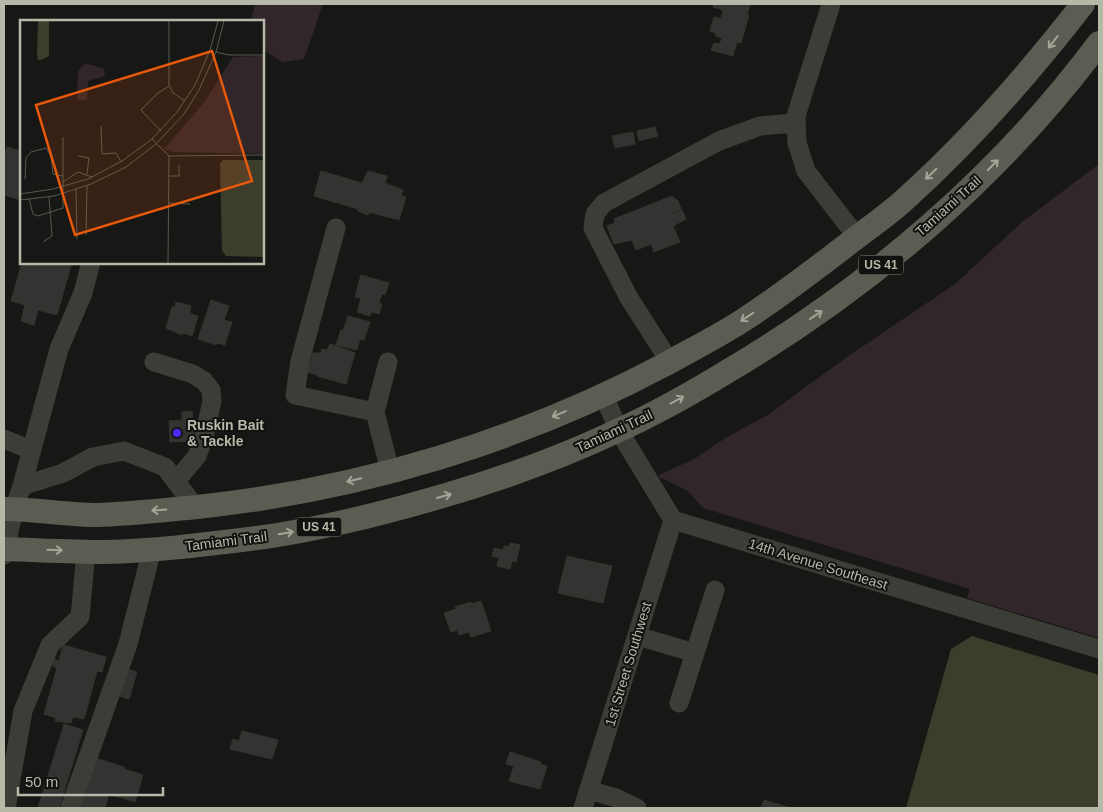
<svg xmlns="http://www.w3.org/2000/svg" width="1103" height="812" viewBox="0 0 1103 812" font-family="Helvetica,sans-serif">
<rect width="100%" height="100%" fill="#171816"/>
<path fill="#312629" d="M255,4H323L304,59L283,62L263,50L262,21H251Z
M1099,164V638L967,598L970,589L703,508L688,491L659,477V475L694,459L727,437L766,416L847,357L955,284L1022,222Z"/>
<path fill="#3d3d2b" d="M972,636L1099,675V808H906L951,649Z"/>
<path fill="#323431" stroke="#323430" d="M714,4H745L750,5L747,15H749L741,43L737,42L733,56L711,50L714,43L720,44L722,38L716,36V33L710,31L714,17L721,19L723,10L713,7Z
M655,127L658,136L639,141L637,131Z
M633,132L635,144L615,148L612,136Z
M7,147L21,151V200L4,195V156Z
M321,171L362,183L368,171L387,176L385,183L403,190L401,196L406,197L399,220L369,212L368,215L358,211V209L314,196Z
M672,196L678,201L681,209L672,213L673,214L682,210L686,219L673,226L680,242L654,252L651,244L636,250L632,240L614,244L607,226L615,223L614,219Z
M22,262H72L57,315L38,310L34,325L21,321L25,305L11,301Z
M361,275L389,283L385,295L382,294L379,303L382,304L379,314L371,312L370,316L357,312L361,298L355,297Z
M211,300L229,306L224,320L232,322L225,345L217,343L216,345L198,339Z
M176,302L191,306L190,312L191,314L198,316L192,336L183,333L182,335L166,328L172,307H175Z
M348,316L370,322L364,340L360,339L357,350L336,345L341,330L343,331Z
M330,344L355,353L346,384L317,376V375L307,372L313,353H321L322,349L327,350Z
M192,411L194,441L170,442L169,421L182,420V412Z
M510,543L520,545L516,562L512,561L510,569L497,566L499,558L492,556L494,548L503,550L504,546L509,547Z
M567,556L612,566L603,603L558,593Z
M481,601L491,631L471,637L469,632L459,635L457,630L451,632L444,613L456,609L455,607L471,602V604Z
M63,645L106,657L102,672L97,671L84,719L73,717L71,723L55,721L56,718L44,714L57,668L53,666L54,659L59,661Z
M121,667L137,672L129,699L113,694Z
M64,724L83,730L59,808H38Z
M242,731L278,740L272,759L230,749L233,739L239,741Z
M510,752L541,762L540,764L547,766L540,789L509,781L514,766L506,764Z
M92,757L124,767V769L143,775L135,802L109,794L105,808H72Z
M764,800L791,808H761Z"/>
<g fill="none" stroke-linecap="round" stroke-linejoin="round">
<path stroke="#3b3e37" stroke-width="19" d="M831,4L796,116L797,143L806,171L857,237
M336,228L300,361L295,395L375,412L390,471
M154,362L193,374L204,381L211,390L212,401L204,437L197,456L176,481
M670,362L629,298L593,228L595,214L604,203L719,141L760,126L796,123
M604,396L619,431L673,520L1099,649
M375,412L388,362
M4,439L31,450
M22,486L63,473L93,457L124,451L165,467L195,507
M4,555L14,509L22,486L59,349L83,293L91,262
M637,636L695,653L715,590
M679,703L695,653
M589,790L616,798L637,808
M6,808L23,711L50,645L80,617L86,551
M70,808L128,644L152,549
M583,808L673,520"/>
<path stroke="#5a5d52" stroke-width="24" d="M4,509C35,509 66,515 97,515C130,514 164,510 197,507C360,490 521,441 666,364C691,350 717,337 742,321C779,297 813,271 848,244C866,230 885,217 902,202C969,142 1028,75 1083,4
M4,549C37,550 71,552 105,552C153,551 201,545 249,539C291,534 332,525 373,515C457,494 539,468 617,431C655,414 692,393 728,371C870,287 1000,176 1099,43"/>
</g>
<defs><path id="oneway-shaft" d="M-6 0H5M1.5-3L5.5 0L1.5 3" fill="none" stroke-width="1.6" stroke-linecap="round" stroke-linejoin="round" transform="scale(1.25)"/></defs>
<g stroke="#a3a796">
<use href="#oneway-shaft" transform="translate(1053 42) rotate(128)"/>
<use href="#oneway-shaft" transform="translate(993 165) rotate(-45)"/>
<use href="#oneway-shaft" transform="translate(931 174) rotate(136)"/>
<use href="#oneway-shaft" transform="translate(816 315) rotate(-34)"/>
<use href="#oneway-shaft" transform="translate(747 317) rotate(146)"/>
<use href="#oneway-shaft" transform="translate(677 400) rotate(-28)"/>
<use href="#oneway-shaft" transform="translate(559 414) rotate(158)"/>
<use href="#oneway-shaft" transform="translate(354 480) rotate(166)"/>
<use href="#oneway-shaft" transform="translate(444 496) rotate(-16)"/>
<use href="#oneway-shaft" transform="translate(159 510) rotate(176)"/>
<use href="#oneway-shaft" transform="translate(286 533) rotate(-10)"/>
<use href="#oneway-shaft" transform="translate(55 550) rotate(2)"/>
</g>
<circle fill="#5127ff" stroke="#121311" stroke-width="2" cx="177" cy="433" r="5"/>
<g text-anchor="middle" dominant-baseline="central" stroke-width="4" stroke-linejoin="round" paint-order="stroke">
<g fill="#121311" stroke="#84877a" stroke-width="1">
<rect x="858.5" y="255.5" width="45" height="19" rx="4"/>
<rect x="296.5" y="517.5" width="45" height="19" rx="4"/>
</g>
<g font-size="12" font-weight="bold" fill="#b5b9a7">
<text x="881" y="265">US 41</text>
<text x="319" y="527">US 41</text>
</g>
<g font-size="14" fill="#b5b9a7" stroke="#121311">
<text transform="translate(948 206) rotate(-42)">Tamiami Trail</text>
<text transform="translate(614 431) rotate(-25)">Tamiami Trail</text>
<text transform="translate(226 541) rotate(-7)">Tamiami Trail</text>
<text transform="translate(818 564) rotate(17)">14th Avenue Southeast</text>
<text transform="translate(628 664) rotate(-73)">1st Street Southwest</text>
</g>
<g font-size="14" font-weight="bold" fill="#b5b9a7" stroke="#121311" text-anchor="start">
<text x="187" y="425">Ruskin Bait<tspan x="187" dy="16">&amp; Tackle</tspan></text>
</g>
</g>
<g transform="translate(20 20)">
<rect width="244" height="244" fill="#171816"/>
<path d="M244,36V134L153,132L144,129L183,84L213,37ZM73,45L84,49L85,56L68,61L67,80H57L58,50L65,44Z" fill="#312629"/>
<path d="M18,1H29V36L21,40H18L17,35ZM203,140H244V237L206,236L202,231L200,143Z" fill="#3d3d2b"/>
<path fill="none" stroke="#565850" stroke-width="1" d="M149,1V65L153,73L165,81M0,2V28M196,32L209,35H244M81,106L82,134L96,133L101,142M141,111L121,90L138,73L149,66M132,119L149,136L244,135M58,136L69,138L67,154M149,156H159V145M5,159L6,138L11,132L26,128L31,136L33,154L43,156M43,162L58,152L72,157M56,169L57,219M0,174L33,169L68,159L102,141L132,119L157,92L175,65L190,30L198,1M9,179L13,194L18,196L43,188V117M0,180L34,176L71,164L106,147L136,124L164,94L179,70L196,32L204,1M149,183L170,184M66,215L67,166M23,222L32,216L29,177M148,243L149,136"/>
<path fill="#e8590c" fill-opacity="0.15" stroke="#e8590c" stroke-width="2.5" d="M192,31L232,161L55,215L16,85Z"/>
<rect width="244" height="244" fill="none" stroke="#b5b9a7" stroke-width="2.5"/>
</g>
<rect width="1103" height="812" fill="none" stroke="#b5b9a7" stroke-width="10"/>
<path d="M18 787v8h145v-8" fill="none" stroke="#b5b9a7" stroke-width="2.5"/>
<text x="25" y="787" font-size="15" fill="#b5b9a7" stroke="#121311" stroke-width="4" paint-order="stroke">50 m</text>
</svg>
